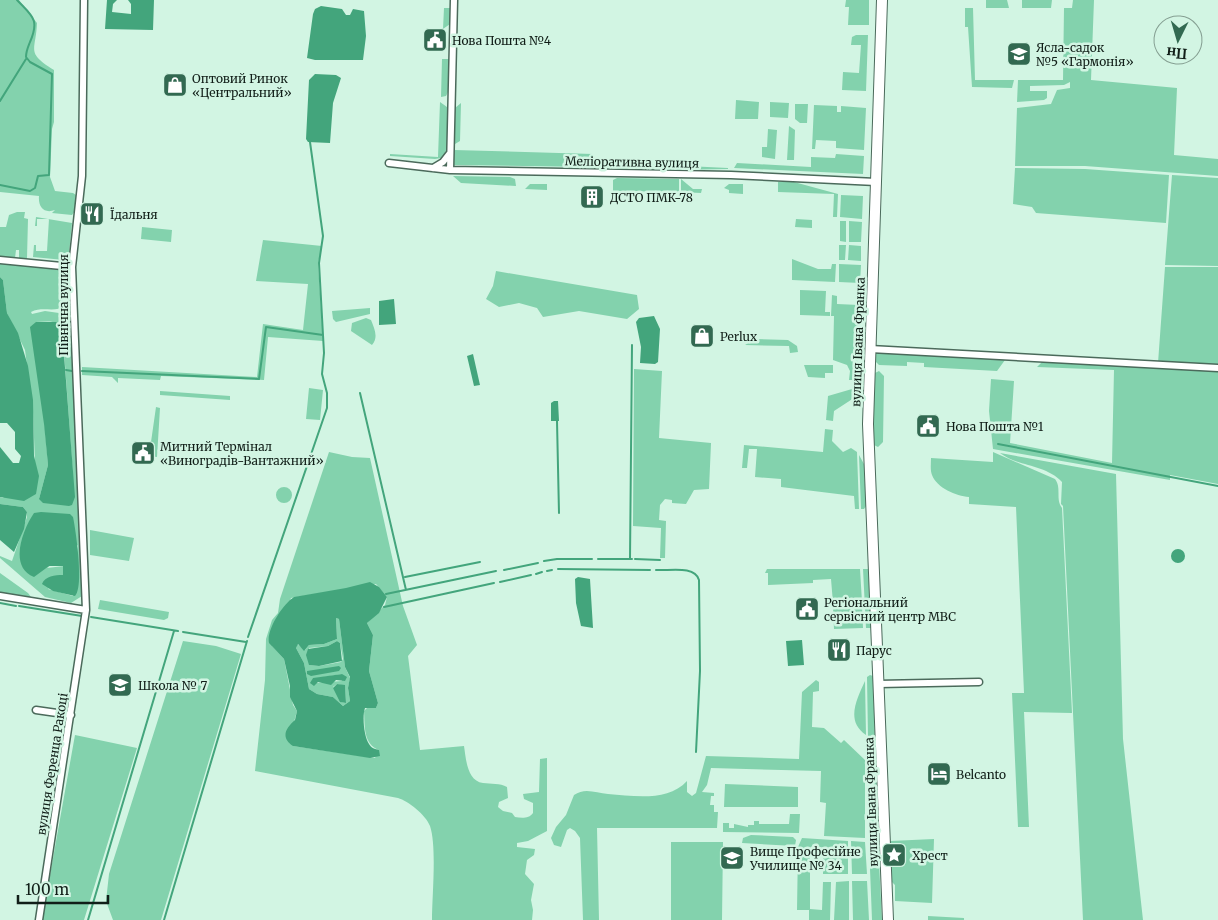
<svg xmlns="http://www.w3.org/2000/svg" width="1218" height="920" viewBox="0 0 1218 920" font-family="Merriweather,serif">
<rect width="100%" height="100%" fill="#d2f5e3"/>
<path fill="#83d2ad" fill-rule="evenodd" d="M0,0H19L37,23C36,51 25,52 54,70V122L52,129L50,177L55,191L73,193L76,195L75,211L72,215L52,213L55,210C44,214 38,207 39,196L0,192Z
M846,0H869V25H848L849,7H845Z
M986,0H1007L1009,8H986Z
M1022,0H1052L1051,8H1022Z
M1073,0H1094L1091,80L1177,88L1174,155L1218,159V176L1085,166H1015L1017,108L1051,104L1057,90L1070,88V82L1064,85L1030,86V91H1047V98L1044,100L1017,102L1018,80H1063L1064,8H1072Z
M444,8H450V24L443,29Z
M965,8H973L975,80H1014L1012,88L972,87L968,27H965Z
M856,35H868L866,91L842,90L843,72L859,73L861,45H851L852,37Z
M442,59H449V90L446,96L441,97Z
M736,100L759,102L758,119H735Z
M440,102L447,107C450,120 451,147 442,158L435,159L390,156V154L438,157Z
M770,102L789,103L788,118L770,117Z
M461,103L460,141L455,144V108Z
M795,104H808L807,123H800L795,119Z
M814,105L837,106V112H841V106L866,108L864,150L836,148V141L816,140L815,149H812Z
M789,126L795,130L794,160H787Z
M768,129L777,130L775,159L762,157V147H767Z
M454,150L593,154L592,167L454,165Z
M836,154L864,156L863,174L734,168L737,163L811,167V157L835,158Z
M612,160L645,161V164L660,165L657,170L618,169L613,166Z
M666,165L728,168V169L670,170Z
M1015,168L1085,169L1169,175L1166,223L1036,213L1032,207L1013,204Z
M1172,175L1218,178V266L1165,265Z
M453,176L510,177L515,179L516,186L461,183Z
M617,178L679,179V192L613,191V180Z
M681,179L693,189H702L701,193L681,192Z
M778,182H794L838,194L837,217H833L834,194L778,192Z
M530,184H547V190L525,189Z
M729,184H743V194L729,193V190L724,188Z
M841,195L863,196L862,219L840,217Z
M17,212H25L24,218L28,219L27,258H19V250H16L15,258L0,257V227H6L9,215Z
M36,217L72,223L69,254L64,260L33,257L34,245H36V251H47L49,219H37V226H35Z
M796,219L812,220V228L795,227Z
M840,221H846V242L840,241Z
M849,221L862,222L861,242H849Z
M142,227L172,230L171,242L141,239Z
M263,240L322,246L318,263L323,341L268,337L264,380L161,376L160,380L118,378V383L112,377L82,375V367L257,377L263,324L303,330L308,284L256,281Z
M839,245H846L845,260H839Z
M849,245L861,246V261L848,260Z
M792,259L818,269H831L832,264H836L835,282L792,280Z
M0,262L69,269L66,306C55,313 42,306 31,312L32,314L45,311L66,314L67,332L63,333C60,318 47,322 36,322L48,465L39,499L73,475L63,337L69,338L71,346L83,583L82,596L71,603L45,597L0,558V556L12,561L27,517V512L23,507L0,504V497L3,498L35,463L33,412L25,350L7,313L3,280L0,277ZM78,545L73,596L48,589L63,575L64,566L47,568Z
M839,264L861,265L860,283L839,282Z
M1165,267H1218V366L1158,363Z
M496,271L637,295L639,309L627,319L579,311L543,317L537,308L519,303L499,307L486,299L493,286Z
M800,290L826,291L825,312H830V316L800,315Z
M832,295L837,296V304L859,305L857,380H849L850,371L847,365L833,360L834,316H831Z
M370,308V314L336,322L333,319L332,311Z
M366,318L371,320C374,328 379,337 372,345L351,331L352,323Z
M755,339L788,340L797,346L798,352L790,353L789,346L745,345Z
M880,352L1005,360L997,371L924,367V363L907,362V366L879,365L875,361V353Z
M1042,362L1218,371V484L1170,475V480L993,449L989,411L991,379L1014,381L1010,443L1112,463L1114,370L1037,367Z
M804,365H833V373H825V378L808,377Z
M634,369L662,371L659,438L711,443L709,489L694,490L686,504L672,503V500L665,499L660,505L659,520L666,521L665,558H660L661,528L633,526Z
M879,371L884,376L883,442L878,447L874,445V378L875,373Z
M309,388L323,390L320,420L306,419Z
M852,389H857V396L834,411L833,421L826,420L828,396Z
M160,391L230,396V400L160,395Z
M156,407L160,408L157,457L149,456Z
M825,429L833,430L832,441L843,452L851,448L857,452L859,509H855L854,496L781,487V479L755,477L757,449H749L747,468H742L744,445L823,452Z
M329,452L352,457L370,458L403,606L417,645L408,656L420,750L464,746C466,759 467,781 483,783C491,784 500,783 507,787L508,798L499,802L498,807L503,811L512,813L515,817C521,818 529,819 533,813V803L524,799L523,794L539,792L540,759L547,758V831L528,841L517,843V847L535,849L534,855L527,860L525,874L534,884L531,900L533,910L532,920H432C432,896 437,847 430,826C426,815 408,801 398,798L255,771L265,680L266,639L272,620L278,613L280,599ZM376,584L387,597L385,605L367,623L373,635L369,671L378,703L376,708L368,707L364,711C365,726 363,744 379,750L375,758L293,746L294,722L297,711L293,705L284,659L272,646L291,598Z
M993,452L1055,479C1062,488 1055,499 1062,508L1072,713L1024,712L1029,827H1018L1012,693H1024L1016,507L969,504V497C956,496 937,488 932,475C930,470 931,463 931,458L993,462Z
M1000,453L1116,474L1123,739L1143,920H1083L1063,506L1061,504L1062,482C1045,464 1018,467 1000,453Z
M859,455L864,464L866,506L864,509H861Z
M276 495a8 8 0 1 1 16 0a8 8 0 1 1-16 0Z
M90,530L134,538L129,561L90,555Z
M767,569H860L862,602L833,603L831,579L813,580V583L768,585V573H765Z
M863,569H869L872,628H866Z
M0,573L28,593L31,597L0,592Z
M100,600L169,612L168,618L164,620L98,609Z
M862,606L863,628L834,629L833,607Z
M336,618L339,619L345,667L350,678L348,688L350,701L343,706L333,697L317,694L309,689L304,663L296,648L297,644L305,650L309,645L324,644L337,639ZM337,641L340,643L343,659L341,662L319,666L309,665V648L328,646ZM342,674V681L316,683L312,679ZM337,684L345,686L346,703L341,702L333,687Z
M183,641L216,646L241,654L161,920H113L106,901L109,874Z
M870,675L873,676L875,741L868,737L867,677Z
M816,680L819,682V691L813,692L812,727L824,728L841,743L844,740L865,760V838L824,836L826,803L820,802L821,771L711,768L707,785L702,792L714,793V796H711L710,805H714V812H718L717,828H597L599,920H583L580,838L575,831L570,828L567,830L561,847L554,845L551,838L556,827L566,815L574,795C585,787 596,793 608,794C634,796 668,802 687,781V792L692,796L696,793L706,756L799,759L802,692Z
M865,681L866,735C845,721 857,699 865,681Z
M75,735L137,748L84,920H42Z
M868,765L876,775L879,834L877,838H868Z
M725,784L798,787V807H724Z
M790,814H800L799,833L723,832V823H729V828H734V824L748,827V825H754V821H759V824H789Z
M751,835L793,837L796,840L795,846L742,843L743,838Z
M802,838L848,841V874H823V848L813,845L810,848V909L822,910L823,882H831L830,920H809V910H797L798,847Z
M934,839L932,903L895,901V885L892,882L890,841Z
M851,841L865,842L867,874H852Z
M671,842H723L722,920H671Z
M869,843L878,844L882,920H872Z
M849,881V920H834L836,882Z
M852,881H867L869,920H853Z
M928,916L964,918V920H928Z"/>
<path fill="#43a57c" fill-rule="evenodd" d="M107,0H154L153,30L105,29ZM117,0H128L131,4V14L112,12L113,4Z
M321,6L342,9L346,15H350L353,9L364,11L366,36L363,60H315L307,58L313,14L315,9Z
M315,74L336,75L341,78L333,103L330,143L308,142L306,139L309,80Z
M0,277L3,280L7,313L18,333L28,366L33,400L34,456L39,476L36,494L24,501L0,497V447L13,463H19L21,456L15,449V432L7,423H0Z
M394,299L396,324L379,325V301Z
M654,316L660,329L658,362L655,364L640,363L641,347L636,322L639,318Z
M36,322H56L62,329L75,497L72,505L69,506L43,503L39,499L48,465L44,424L30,327Z
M473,354L480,385L474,386L467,356Z
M554,401H558L559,421H551V403Z
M0,504L23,507L27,512L24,529L14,552L0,540Z
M41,512L70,514L73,517C76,531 84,587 75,596L53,591L42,584C45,576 55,575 63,575V566H49L34,577C8,567 23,529 34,513Z
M1171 556a7 7 0 1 1 14 0a7 7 0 1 1-14 0Z
M578,577L590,579L593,628L581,626L576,603L575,579Z
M370,582L379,587L387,597L379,613L367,623L373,635L369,671L378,703L376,708H365C362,716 364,737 369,744C371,748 375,749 379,750L380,756L370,758L293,746C280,737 286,728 295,720L297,711L290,697V686L284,659L269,643C266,630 283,604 294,597L346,588ZM336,618L339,619L345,667L350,677L348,688L350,701L343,706L333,697L317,694L309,689L304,663L296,648L298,644L304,651L309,645L324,644L337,639Z
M802,640L804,665L788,666L786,641Z
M337,641L340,643L342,661L319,666L309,665L306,655L308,649L328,646Z
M339,666L341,668L339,671L311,676L307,674V671Z
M342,674L347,677L345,681L336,680L331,685L318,682L314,686L310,683L313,678Z
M337,684L345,685L346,703L340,702L333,688Z"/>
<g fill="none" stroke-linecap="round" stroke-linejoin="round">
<path stroke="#43a57c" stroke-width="2" d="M0,101L26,59
M0,185L30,191L35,188L38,176L49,175L52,74L30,62L26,57C26,51 28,47 30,42C40,19 32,16 17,0
M66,370L72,371
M82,371L259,379L266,327L323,335
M360,393L406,590
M557,421L559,513
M998,444L1218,486
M598,559H632
M630,559L632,345
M635,559L660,560
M544,561L557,559H592
M558,569L650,570
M504,570L538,563
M656,570C669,571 695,565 699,580L700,671L696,752
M547,571L552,570
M536,574L542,572
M405,577L480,562
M500,582L531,575
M386,594L496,571
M0,603L16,606
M19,606L82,616
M384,607L494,583
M91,617L178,631
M183,632L246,642
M248,637L327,408V393L322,374L324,353L319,263L323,236L310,142
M88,920L174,631
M164,920L247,641"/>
<defs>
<path id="minor" d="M389,163L450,170L731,175L876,182
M433,168L443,162L450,153
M450,170L454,0
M0,260L72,267
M870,349L1218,368
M0,596L86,610
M878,684L979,682
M36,710L71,715
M39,920L86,610L72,267L82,176L84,0"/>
<path id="primary" d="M882,0L868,424L888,920"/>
</defs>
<use href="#minor" stroke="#4b6a5b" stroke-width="9"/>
<use href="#primary" stroke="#4b6a5b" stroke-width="12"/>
<use href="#minor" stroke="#fff" stroke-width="6"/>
<use href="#primary" stroke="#fff" stroke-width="10"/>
</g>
<defs>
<symbol id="civic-square" viewBox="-11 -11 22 22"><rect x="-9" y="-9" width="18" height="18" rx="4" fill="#326951" stroke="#d2f5e3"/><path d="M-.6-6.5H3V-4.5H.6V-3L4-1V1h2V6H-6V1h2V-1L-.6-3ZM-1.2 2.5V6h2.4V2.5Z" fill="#fff"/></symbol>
<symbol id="school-square" viewBox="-11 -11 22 22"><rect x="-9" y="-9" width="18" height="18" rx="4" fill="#326951" stroke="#d2f5e3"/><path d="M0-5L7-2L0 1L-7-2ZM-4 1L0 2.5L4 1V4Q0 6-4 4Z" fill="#fff"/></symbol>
<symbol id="shop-square" viewBox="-11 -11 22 22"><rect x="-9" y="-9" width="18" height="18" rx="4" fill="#326951" stroke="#d2f5e3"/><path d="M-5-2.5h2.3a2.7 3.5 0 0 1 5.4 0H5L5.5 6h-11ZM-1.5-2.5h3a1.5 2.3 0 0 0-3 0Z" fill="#fff"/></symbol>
<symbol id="building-square" viewBox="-11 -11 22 22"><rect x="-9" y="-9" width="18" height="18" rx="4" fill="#326951" stroke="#d2f5e3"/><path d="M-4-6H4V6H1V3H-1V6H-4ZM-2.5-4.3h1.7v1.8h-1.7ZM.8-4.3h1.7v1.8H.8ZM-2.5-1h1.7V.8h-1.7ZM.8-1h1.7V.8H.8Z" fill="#fff"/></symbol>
<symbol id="restaurant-square" viewBox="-11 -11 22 22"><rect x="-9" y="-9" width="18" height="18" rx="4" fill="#326951" stroke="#d2f5e3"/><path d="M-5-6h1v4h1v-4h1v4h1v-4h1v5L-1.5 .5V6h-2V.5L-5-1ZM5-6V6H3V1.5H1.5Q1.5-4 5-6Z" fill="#fff"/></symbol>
<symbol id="hotel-square" viewBox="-11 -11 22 22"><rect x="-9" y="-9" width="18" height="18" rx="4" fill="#326951" stroke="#d2f5e3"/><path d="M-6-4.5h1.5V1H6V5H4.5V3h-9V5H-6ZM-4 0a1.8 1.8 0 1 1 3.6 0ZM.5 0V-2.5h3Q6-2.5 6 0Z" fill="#fff"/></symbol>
<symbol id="sight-square" viewBox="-11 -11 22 22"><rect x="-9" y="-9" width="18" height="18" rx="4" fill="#326951" stroke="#d2f5e3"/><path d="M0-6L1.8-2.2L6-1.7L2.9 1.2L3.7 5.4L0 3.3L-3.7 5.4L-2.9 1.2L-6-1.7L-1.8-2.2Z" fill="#fff"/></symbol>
<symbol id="university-square" viewBox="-11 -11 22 22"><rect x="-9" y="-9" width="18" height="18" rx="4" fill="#326951" stroke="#d2f5e3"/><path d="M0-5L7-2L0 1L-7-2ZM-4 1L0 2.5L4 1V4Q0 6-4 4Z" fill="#fff"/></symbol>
</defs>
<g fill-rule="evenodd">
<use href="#civic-square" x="421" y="26" width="28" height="28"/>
<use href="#school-square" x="1005" y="40" width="28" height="28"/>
<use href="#shop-square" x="161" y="71" width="28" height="28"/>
<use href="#building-square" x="578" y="183" width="28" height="28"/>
<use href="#restaurant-square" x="78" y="200" width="28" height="28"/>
<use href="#shop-square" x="688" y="322" width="28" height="28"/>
<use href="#civic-square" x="914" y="412" width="28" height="28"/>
<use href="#civic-square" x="129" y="439" width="28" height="28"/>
<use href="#civic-square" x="793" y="595" width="28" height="28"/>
<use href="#restaurant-square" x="825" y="636" width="28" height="28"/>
<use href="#school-square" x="106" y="671" width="28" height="28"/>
<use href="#hotel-square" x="925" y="760" width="28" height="28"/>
<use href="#sight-square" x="880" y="841" width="28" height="28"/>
<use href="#university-square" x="718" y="844" width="28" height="28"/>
</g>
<g text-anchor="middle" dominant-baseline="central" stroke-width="5" stroke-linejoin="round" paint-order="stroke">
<g font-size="12" fill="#111e18" stroke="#d2f5e3" text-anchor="start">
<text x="452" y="40">Нова Пошта №4</text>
<text x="1036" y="47">Ясла-садок<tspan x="1036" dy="14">№5 «Гармонія»</tspan></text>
<text x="192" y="78">Оптовий Ринок<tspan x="192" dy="14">«Центральний»</tspan></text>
<text x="610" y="197">ДСТО ПМК-78</text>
<text x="110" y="214">Їдальня</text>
<text x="720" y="336">Perlux</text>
<text x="946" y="426">Нова Пошта №1</text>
<text x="160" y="446">Митний Термінал<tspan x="160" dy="14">«Виноградів-Вантажний»</tspan></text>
<text x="824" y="602">Регіональний<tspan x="824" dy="14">сервісний центр МВС</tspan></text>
<text x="856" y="650">Парус</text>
<text x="138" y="685">Школа № 7</text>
<text x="956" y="774">Belcanto</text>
<text x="750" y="851">Вище Професійне<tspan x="750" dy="14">Училище № 34</tspan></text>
<text x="912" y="855">Хрест</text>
</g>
<g font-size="12" fill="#111e18" stroke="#d2f5e3">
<text transform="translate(632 162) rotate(1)">Меліоративна вулиця</text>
<text transform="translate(63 305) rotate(-90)">Північна вулиця</text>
<text transform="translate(858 342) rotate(-88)">вулиця Івана Франка</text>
<text transform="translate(52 764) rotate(-81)">вулиця Ференца Ракоці</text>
<text transform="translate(871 802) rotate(-92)">вулиця Івана Франка</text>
</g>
</g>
<g transform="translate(1178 40) rotate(185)"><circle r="24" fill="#d2f5e3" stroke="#859f92"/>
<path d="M0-4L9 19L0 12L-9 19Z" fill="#326951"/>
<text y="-8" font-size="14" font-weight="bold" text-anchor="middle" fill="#111e18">Пн</text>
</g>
<path d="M18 895v8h90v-8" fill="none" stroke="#111e18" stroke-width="2.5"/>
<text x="25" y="895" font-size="15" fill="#111e18" stroke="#d2f5e3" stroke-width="4" paint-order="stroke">100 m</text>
</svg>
